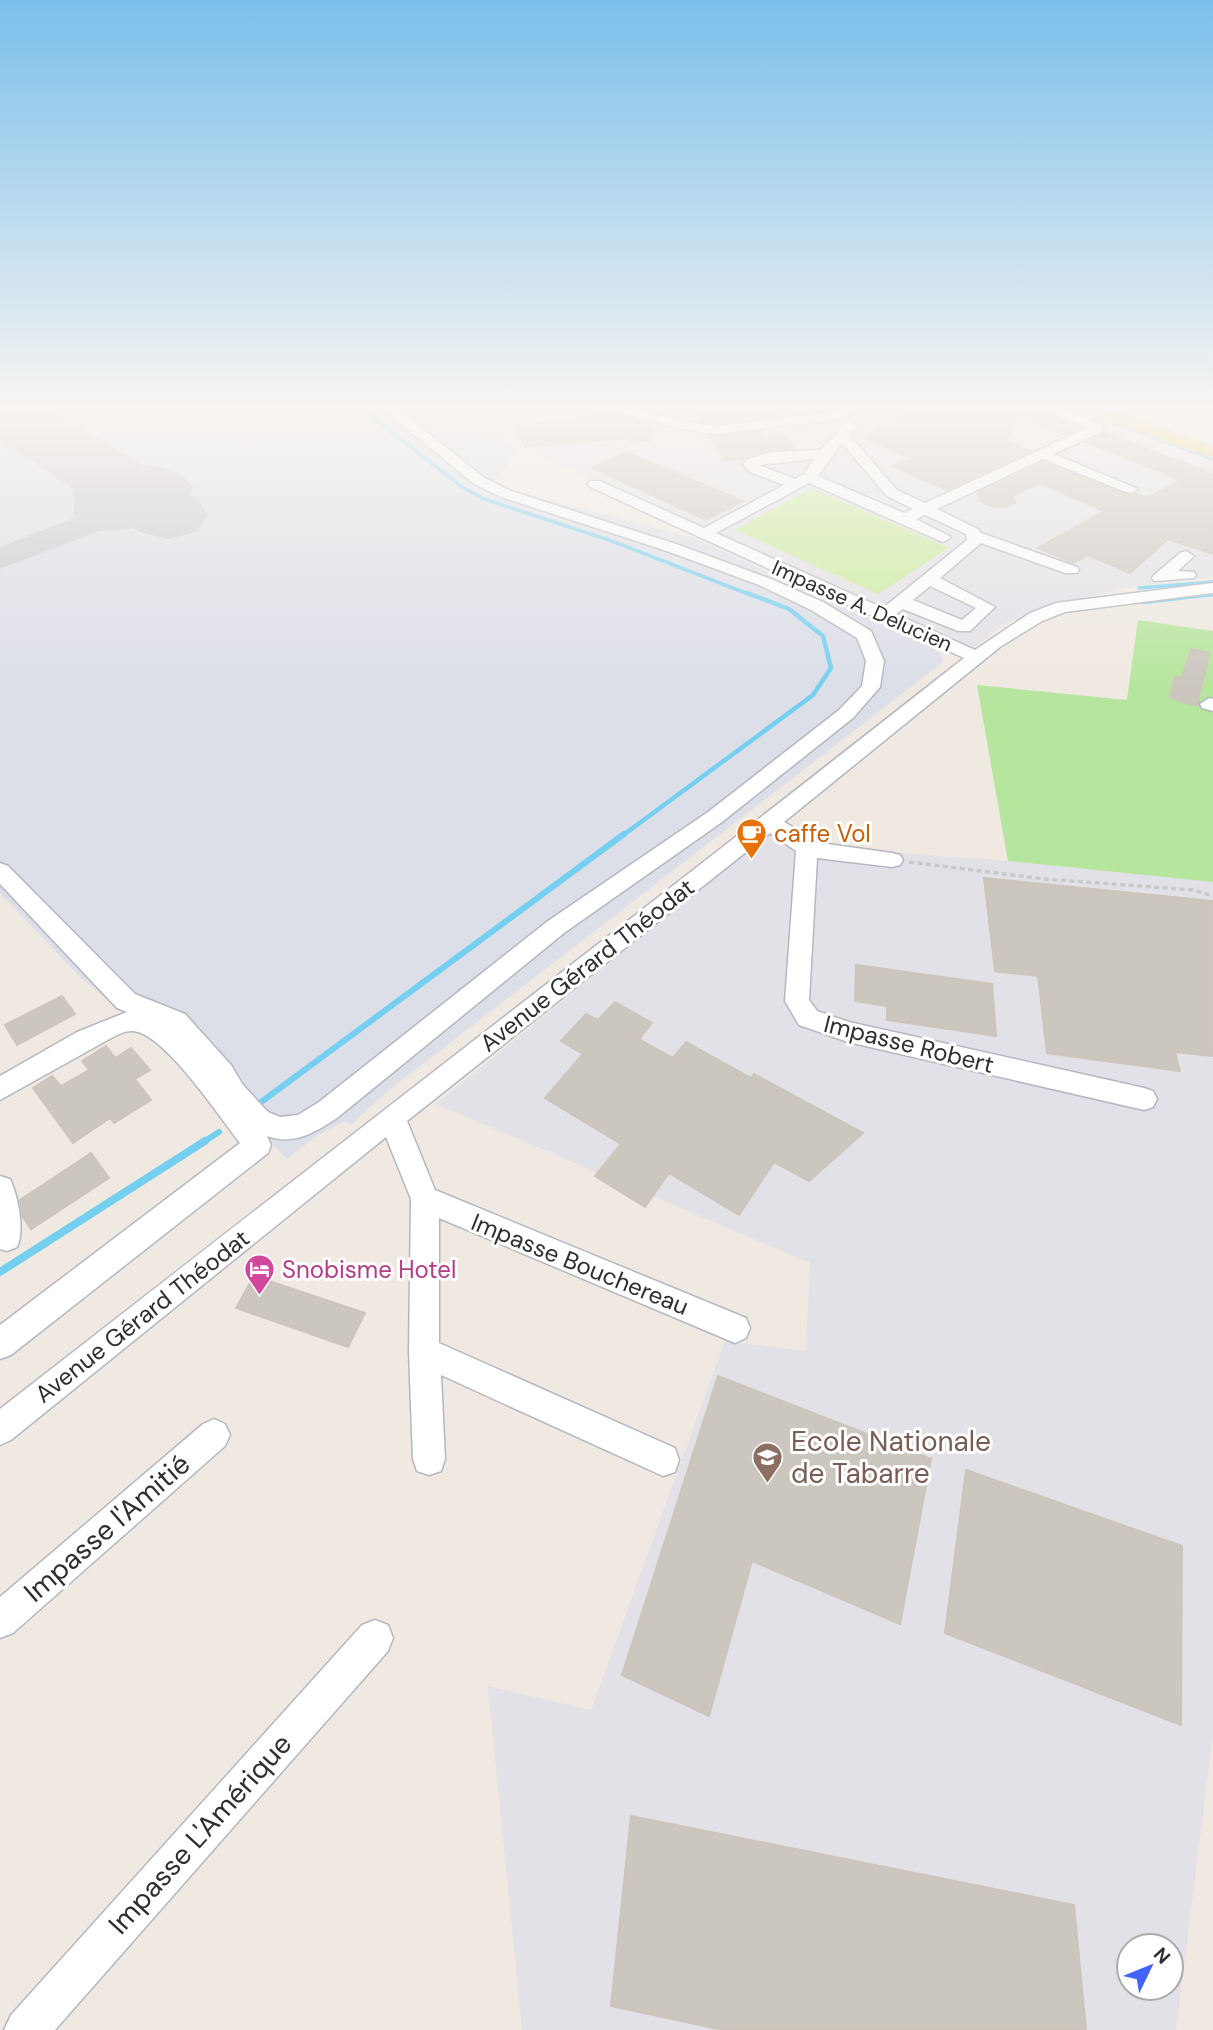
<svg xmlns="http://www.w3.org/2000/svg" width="1213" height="2030" viewBox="0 0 1213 2030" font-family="'DM Sans',sans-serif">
<rect width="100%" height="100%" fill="#efe9e1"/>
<path fill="#e3e1e8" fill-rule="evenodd" d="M426,404H801L837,409L852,415L883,404H1057L1213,461V577L1129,587L1088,597L1004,624L970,650Z
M771,831L793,845L1008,861L1213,882V1734L1176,2030H522L488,1686L591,1710L725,1341L806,1351L810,1263L436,1104ZM1129,1946H1171V1988H1129Z"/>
<path fill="#dcdee8" d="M0,404H426L514,444V457L494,481L496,487L692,537L931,647L941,654L943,662L394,1086L350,1125L345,1121L316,1136L287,1159L231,1100L133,1015L118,1008L81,978L0,893Z"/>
<path fill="#b6e59e" d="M1138,620L1213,631V882L1008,861L977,685L1127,700Z"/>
<path fill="#c9ec9a" d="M811,488L949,548L878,594L735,530Z"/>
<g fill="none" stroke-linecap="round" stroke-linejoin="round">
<path stroke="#75cff0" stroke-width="3.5" d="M356,404L462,487L484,499L609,540L751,595
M1063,404L1213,459
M1139,588L1213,582
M1209,595L1213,594"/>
<path stroke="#75cff0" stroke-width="4.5" d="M1144,602L1213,594
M622,836L813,695L831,668L823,636L789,609L747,593"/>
<path stroke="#75cff0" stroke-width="6" d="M253,1108L624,834
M202,1143L219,1132"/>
<path stroke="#75cff0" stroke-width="8" d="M0,1272L205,1141"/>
<path fill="#c9c8cc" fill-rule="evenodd" d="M88,455C94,457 99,459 104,461C134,471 171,456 193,488L184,505L165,519L128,529L99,531L0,569V547L74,518L73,464L78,458ZM103,479L148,482L162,490L154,500L135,509L132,504L121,502L104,507Z"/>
<path fill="#c9c8cc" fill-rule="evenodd" d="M0,404H41L196,498L208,515L196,532L168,539L140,532L0,440Z"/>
</g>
<path fill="#cbc7bf" stroke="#cbc5ba" stroke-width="2" d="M690,404H782L773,416L715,423L700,421Z
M937,404H1026L1080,428L1065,435L1017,416L1007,441L1031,451L947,490L892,466L911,458L861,436Z
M628,417L647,423L652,440L632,442L631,438L525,447L515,424Z
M764,431L759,437L786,436L795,448L768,451L746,458L725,461L709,436Z
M1105,433L1213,474V554L1168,539L1130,573L1088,555L1074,563L1038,548L1104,511L1040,483L1012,496L1015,503L1006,507H993L981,501L978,493L1043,462L1125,494L1136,493L1147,498L1181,480L1085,442Z
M626,452L659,466L743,501L706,520L592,468Z
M1191,649L1209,653L1197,706L1170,698L1175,676L1182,678Z
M984,878L1213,901V1056L1175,1052L1180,1071L1047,1053L1038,976L995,971Z
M856,965L992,984L996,1036L887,1020V1006L855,1001Z
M62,996L75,1014L17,1045L5,1025Z
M615,1002L652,1023L639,1039L673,1058L686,1042L751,1078L754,1074L863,1133L809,1181L774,1162L739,1215L669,1173L645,1207L595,1176L621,1144L545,1098L583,1054L561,1041L586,1014L598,1020Z
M106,1046L115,1058L131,1048L150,1070L135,1079L151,1100L114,1123L110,1118L73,1143L33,1088L52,1076L61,1086L89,1070L82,1061Z
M91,1153L109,1178L31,1229L23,1217L20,1200Z
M254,1276L365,1313L348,1347L236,1308Z
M718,1376L931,1459L900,1624L752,1561L709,1716L622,1675Z
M966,1470L1182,1546L1181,1725L945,1633Z
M631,1816L1074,1905L1086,2030H723L611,2006Z"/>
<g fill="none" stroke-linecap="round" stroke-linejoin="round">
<defs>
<path id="minor" d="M377,404H392L483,477L511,491L679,545L771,579L823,602L871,631L884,661L880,687L853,718L722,822L564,933L337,1118C316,1132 293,1146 267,1136L271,1145L268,1153L11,1355L0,1359V1325L240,1143C219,1116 169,1041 138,1032C129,1029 121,1033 113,1037L0,1100V1076L77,1032L127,1012L117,1008L0,884V863L8,866L135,994L185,1014L231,1065L243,1085L268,1112L280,1117L298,1115L319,1102L548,921L708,812L839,710L862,686L866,661L857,638L811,610L759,585L667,551L501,497L473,483Z
M501,404H619L678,420L715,426L833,412L858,404H878L835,420L715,434L677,428L618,412L508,408Z
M1029,404H1048L1103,425V431L1054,454L1138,489L1131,493L1126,492L1043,459L937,509L978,529L981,533L1077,567L1079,570L1077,573H1065L981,543L940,578L995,607L970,631H958L903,609L896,614L975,650L1030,613L1056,603L1213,583V593L1065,612L1042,621L1000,647L784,822L803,833L813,842L892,853L900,855L903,860L900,865L892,867L817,858L809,1000L817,1011L849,1022L1144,1088L1153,1091L1157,1099L1153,1107L1144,1110L848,1042L799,1025L785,1001L796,851L770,833L407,1121L435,1190L746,1318L750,1328L746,1338L735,1343L439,1218V1343L675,1448L679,1460L675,1472L663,1476L441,1375L445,1459L441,1471L429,1475L417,1471L413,1459L409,1352L411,1199L386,1137L11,1440L0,1445V1409C321,1158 644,910 964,658L590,487L588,484L590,481H600L704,528L784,485L750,472L743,464C760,448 797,452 820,450L846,423L851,422L858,426L850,436L897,490L925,503L1087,428ZM842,443L887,496L913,509L904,513L818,476ZM814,459L804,474L795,479L759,465ZM809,483L938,540L943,542L951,537L916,519L925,515L966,534L967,540L883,608L716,533ZM930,586L976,608L962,620L913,600Z
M1186,551L1194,556L1178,571L1194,572L1196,575L1194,578L1154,581L1152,578L1154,575L1180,553Z
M1209,698L1213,699V711L1202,708L1200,704Z
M0,1176L10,1179C18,1196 25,1230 17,1247L7,1251L0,1249Z
M214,1419L225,1424L230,1435L225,1446L13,1633L0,1638V1597L203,1424Z
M375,1620L388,1625L393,1638L388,1651L55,2030H4L11,2015L362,1625Z"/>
<path id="major" d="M1069,404H1092L1213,447V458L1071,407Z"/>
</defs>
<use href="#minor" stroke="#b4b7c1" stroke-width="3"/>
<use href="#major" stroke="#c9c9c9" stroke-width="2"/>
<path stroke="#c9c9c9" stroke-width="3.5" stroke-dasharray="5 3.5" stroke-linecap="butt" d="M909,862L1045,879L1193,890L1213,896"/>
<use href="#minor" fill="#fff" fill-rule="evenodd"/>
<use href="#major" fill="#f2d163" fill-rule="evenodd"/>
</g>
<linearGradient id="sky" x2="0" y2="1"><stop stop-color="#7abfeb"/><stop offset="0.59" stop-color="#f8f5f2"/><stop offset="1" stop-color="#f8f5f2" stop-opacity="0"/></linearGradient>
<rect width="1213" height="688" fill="url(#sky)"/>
<defs>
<symbol id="cafe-pin" viewBox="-11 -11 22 30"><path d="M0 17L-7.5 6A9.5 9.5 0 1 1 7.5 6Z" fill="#e8710a" stroke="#fff"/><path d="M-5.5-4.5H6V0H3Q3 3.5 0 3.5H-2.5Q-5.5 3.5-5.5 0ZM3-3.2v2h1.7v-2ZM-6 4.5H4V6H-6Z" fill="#fff"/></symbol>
<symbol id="hotel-pin" viewBox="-11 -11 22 30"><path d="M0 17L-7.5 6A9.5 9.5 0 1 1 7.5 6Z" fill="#d1479c" stroke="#fff"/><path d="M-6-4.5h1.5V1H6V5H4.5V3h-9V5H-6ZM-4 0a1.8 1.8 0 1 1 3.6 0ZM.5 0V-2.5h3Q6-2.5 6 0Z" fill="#fff"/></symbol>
<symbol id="school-pin" viewBox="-11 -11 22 30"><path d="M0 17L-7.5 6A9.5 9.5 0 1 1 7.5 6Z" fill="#8d6e63" stroke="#fff"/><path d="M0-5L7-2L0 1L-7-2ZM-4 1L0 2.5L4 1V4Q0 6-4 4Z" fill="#fff"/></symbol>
</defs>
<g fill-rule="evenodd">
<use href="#cafe-pin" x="734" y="816" width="35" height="47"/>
<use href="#hotel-pin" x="242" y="1252" width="35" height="47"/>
<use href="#school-pin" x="750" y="1440" width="35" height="47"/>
</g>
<g text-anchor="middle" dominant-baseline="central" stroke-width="6" stroke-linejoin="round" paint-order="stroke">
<g font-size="21" fill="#2e2e2e" stroke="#fff">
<text transform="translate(862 606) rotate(24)">Impasse A. Delucien</text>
</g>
<g font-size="24" fill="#c56008" stroke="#fff" text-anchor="start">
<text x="774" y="833">caffe Vol</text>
</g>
<g font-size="24" fill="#2e2e2e" stroke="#fff">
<text transform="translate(587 965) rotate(-38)">Avenue Gérard Théodat</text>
<text transform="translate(909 1044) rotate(14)">Impasse Robert</text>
<text transform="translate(580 1264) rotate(22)">Impasse Bouchereau</text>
<text transform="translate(142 1316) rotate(-38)">Avenue Gérard Théodat</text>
</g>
<g font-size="24" fill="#b23c85" stroke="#fff" text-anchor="start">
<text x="282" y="1269">Snobisme Hotel</text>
</g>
<g font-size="28" fill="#785e54" stroke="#fff" text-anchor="start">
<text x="791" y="1441">Ecole Nationale<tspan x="791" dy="32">de Tabarre</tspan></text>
</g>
<g font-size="28" fill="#2e2e2e" stroke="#fff">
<text transform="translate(107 1528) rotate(-41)">Impasse l'Amitié</text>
<text transform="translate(200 1834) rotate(-48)">Impasse L'Amérique</text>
</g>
</g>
<g transform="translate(1150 1967) rotate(47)"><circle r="33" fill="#ffffff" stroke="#ababab" stroke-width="2"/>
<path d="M0-5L12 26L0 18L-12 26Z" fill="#4264fb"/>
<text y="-10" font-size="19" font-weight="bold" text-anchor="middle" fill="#2e2e2e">N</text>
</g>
</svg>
